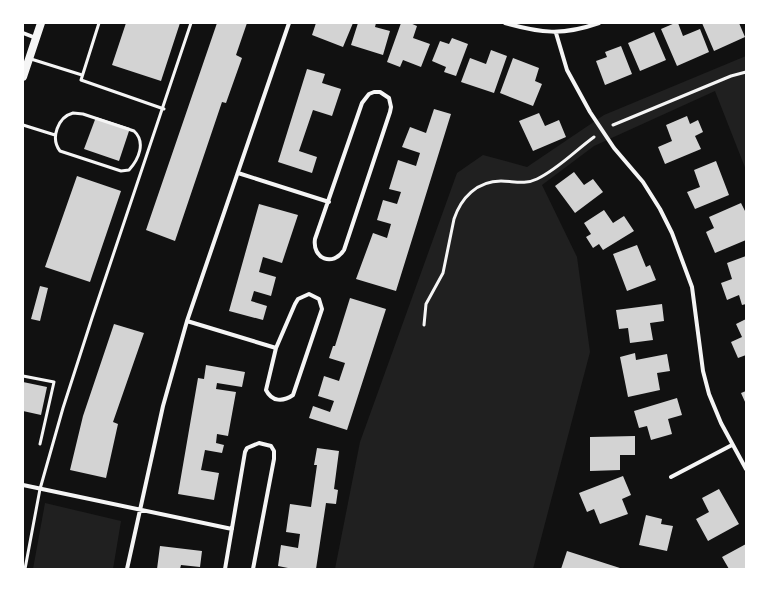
<svg xmlns="http://www.w3.org/2000/svg" width="769" height="592" viewBox="0 0 769 592" font-family="'Source Sans 3',sans-serif">
<rect width="100%" height="100%" fill="#111"/>
<path fill="#202020" d="M746,56V170L715,91L594,146L542,185L577,257L590,352L533,569H335L360,442L457,173L483,155L527,167L604,115Z
M45,503L121,521L113,569H33Z"/>
<path fill="#d3d3d3" d="M126,23H180L161,81L112,65Z
M217,23H247L236,55L242,58L226,103L222,102L175,241L146,230Z
M316,23H353L343,47L312,35Z
M358,23H376L375,27L390,31L383,55L351,45Z
M401,23H410L417,26L413,38L430,44L421,67L403,60L400,67L387,62Z
M675,23H678L683,36L700,29L709,52L677,66L661,29Z
M702,23H739L745,37L714,51Z
M654,32L666,60L640,71L628,43Z
M452,38L468,44L456,76L444,72L446,67L432,61L440,41L449,44Z
M621,46L632,74L605,85L596,61L607,57L605,52Z
M491,50L507,56L494,93L461,82L470,58L486,64Z
M513,58L539,68L535,81L542,84L533,106L500,93Z
M307,69L325,74L322,83L341,89L332,116L313,110L299,151L317,157L312,173L278,162Z
M434,109L451,114L396,291L356,279L373,233L387,238L391,224L377,220L383,200L397,204L401,192L389,189L398,160L416,166L420,153L402,147L410,127L426,133Z
M539,113L545,126L559,120L566,137L533,151L519,121Z
M687,116L690,124L698,120L703,132L695,136L701,149L665,164L658,147L672,141L666,125Z
M96,117L130,128L119,161L84,149Z
M716,161L729,195L695,209L687,192L700,187L694,170Z
M574,172L584,185L593,179L603,192L575,213L555,186Z
M77,176L121,191L90,282L45,267Z
M741,203L746,213V240L715,253L706,232L714,228L709,217Z
M259,204L298,215L282,263L263,257L259,272L276,277L271,296L254,291L251,301L267,306L263,320L229,311Z
M604,210L613,223L624,216L634,231L603,250L599,244L593,248L586,237L591,234L584,223Z
M637,245L646,267L650,265L656,280L627,291L613,254Z
M746,256V304L742,305L739,295L727,300L721,283L732,279L727,263Z
M40,286L48,288L40,321L31,319Z
M350,298L386,309L347,430L309,418L313,406L330,412L334,401L318,396L324,376L339,381L345,363L329,358L333,346H335Z
M662,304L664,321L650,323L653,340L630,343L628,328L619,329L616,310Z
M746,319V355L738,358L731,342L742,337L736,324Z
M114,324L144,333L113,422L118,424L106,478L70,470L83,416Z
M635,353L636,360L667,354L670,371L657,373L660,390L628,397L620,357Z
M206,365L245,372L242,387L217,383L216,389L236,392L228,436L217,434L216,443L224,445L222,453L205,450L201,470L219,473L214,500L178,494L198,378L204,379Z
M23,382L47,387L41,415L23,411Z
M746,391V404L741,393Z
M677,398L682,415L668,419L672,434L651,440L647,426L639,428L634,411Z
M635,436V455H620V470L590,471V437Z
M317,448L339,451L334,489L338,490L336,504L326,503L316,569H293L278,566L281,545L298,548L300,534L286,532L290,504L311,507L317,465H314Z
M623,476L631,495L622,499L628,514L600,524L594,509L587,512L579,493Z
M719,489L739,524L708,541L696,519L709,512L702,498Z
M646,515L662,519L661,524L673,526L667,551L639,545Z
M746,544V569H729L722,557Z
M160,546L202,551L200,567L181,565L180,569H157Z
M567,551L623,569H561Z"/>
<g fill="none" stroke-linecap="round" stroke-linejoin="round">
<path stroke="#f5f5f5" stroke-width="3" d="M99,23L81,80L164,109
M31,59L82,75
M73,113L83,114L134,131C146,142 139,159 129,170L121,171L60,151C50,138 58,117 73,113Z
M23,125L55,135
M613,125L731,76L746,72
M424,325L426,304L443,273L454,219C461,198 477,181 501,181C513,181 525,185 537,179C558,169 576,150 594,137
M23,376L54,382L40,444
M25,569L40,489L63,408L92,318L191,23"/>
<path stroke="#f5f5f5" stroke-width="4" d="M505,23C541,33 562,36 599,23
M23,33L36,38
M556,33L567,70L590,112L614,148L643,182L660,209L672,233L692,287L703,371L709,394L721,423L746,469
M374,92H380L389,98L391,107L390,112L344,250C333,267 312,259 315,239L362,103L369,94Z
M238,173L329,202
M309,294L319,299L322,309L293,395C283,402 272,402 266,390L276,348L295,304L298,299Z
M187,321L276,348
M671,477L732,445
M23,485L232,529
M127,569L163,406L187,321L289,23
M225,569L245,452L247,448L259,443L271,446L274,451V459L253,569"/>
<path stroke="#f5f5f5" stroke-width="8" d="M23,77L41,23"/>
</g>
<rect width="769" height="592" fill="none" stroke="#ffffff" stroke-width="48"/>
</svg>
